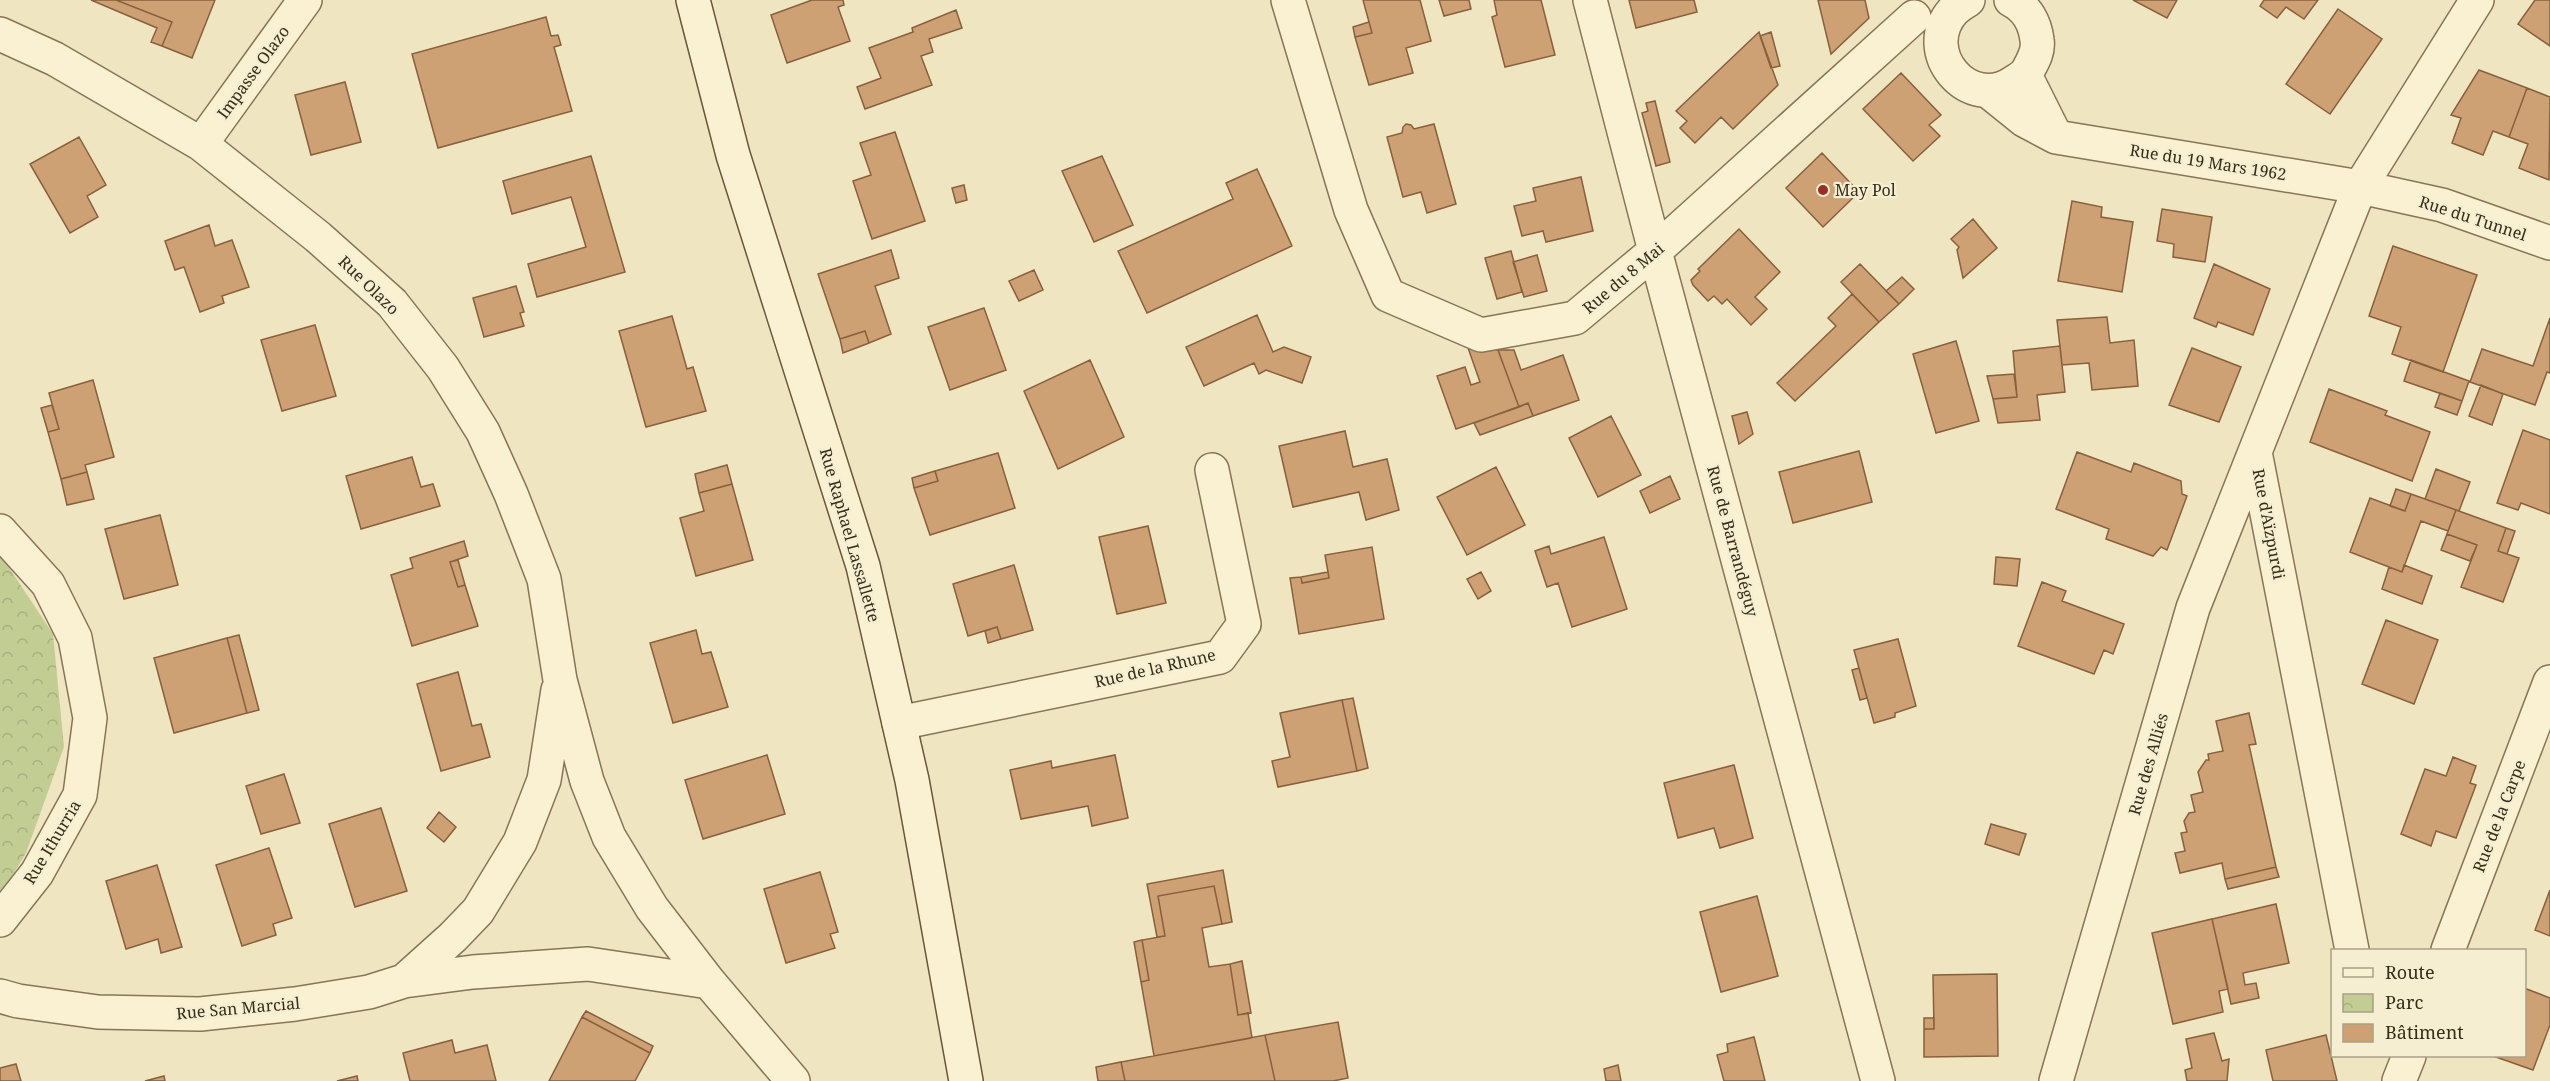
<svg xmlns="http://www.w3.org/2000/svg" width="2550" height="1081" viewBox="0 0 2550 1081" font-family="'Noto Serif',serif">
<defs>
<pattern id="park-crowns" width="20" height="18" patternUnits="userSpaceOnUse" patternTransform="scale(1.5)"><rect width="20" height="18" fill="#c2cd94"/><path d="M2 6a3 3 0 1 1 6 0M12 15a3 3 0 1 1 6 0" fill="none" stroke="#a7b07f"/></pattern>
</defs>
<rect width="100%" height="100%" fill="#efe5c0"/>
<path fill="url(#park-crowns)" d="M0,554L53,634L64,747L26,853L0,896Z"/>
<path fill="#cea175" stroke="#88603d" stroke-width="1.5" d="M91,0H116L172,22L162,46L151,42L157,28Z
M116,0H215L192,58L162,46L172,22Z
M812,0H843L844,5L838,7L850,41L787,63L771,15Z
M1363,0H1420L1431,41L1406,48L1413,73L1369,85L1355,37L1372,33Z
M1439,0H1469L1471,9L1444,16Z
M1494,0H1541L1555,55L1505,67L1492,17L1497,15Z
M1629,0H1694L1697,12L1636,28Z
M1818,0H1865L1869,18L1831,54Z
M2133,0H2177L2167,18Z
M2264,0H2318L2304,19L2286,7L2277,18L2260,6Z
M2535,0H2550V46L2518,24Z
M2338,9L2382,39L2330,114L2286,84Z
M956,10L962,28L929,39L933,52L921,56L932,85L865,109L857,87L881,78L869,48L913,32L912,28Z
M546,17L551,36L558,35L561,45L554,47L572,111L438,148L412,54Z
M1369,22L1372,33L1355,37L1353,27Z
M1759,32L1778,85L1733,129L1721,117L1695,143L1680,128L1687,121L1676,111Z
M1771,32L1780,66L1771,68L1760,36Z
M2479,70L2527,88L2509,137L2493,131L2483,155L2452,143L2461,118L2451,115Z
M1901,73L1941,115L1929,125L1940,136L1913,161L1863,109Z
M345,82L361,142L311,155L295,95Z
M2527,88L2550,97L2549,180L2519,168L2528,144L2509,137Z
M1655,101L1670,162L1656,166L1642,113L1648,111L1646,103Z
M1406,124L1411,125L1414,129L1434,124L1456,204L1427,213L1421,192L1403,197L1387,137L1402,133L1403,127Z
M895,132L925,221L872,239L853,181L871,175L860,143Z
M79,137L106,185L87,196L98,217L70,233L30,164Z
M1822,153L1859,192L1823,227L1786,188Z
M591,156L625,272L537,297L528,264L586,247L571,197L512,214L503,181Z
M1102,156L1133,225L1094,242L1062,171Z
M1257,169L1292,246L1147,313L1118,251L1233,199L1226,183Z
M1581,177L1593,231L1546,242L1543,231L1522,236L1514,206L1536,201L1533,188Z
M964,185L967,200L956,203L952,188Z
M2072,201L2102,207L2101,217L2133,222L2122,292L2058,281Z
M2162,209L2212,217L2205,262L2173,257L2174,244L2157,241Z
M1973,219L1997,248L1963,278L1957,250L1959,247L1951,239Z
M209,225L215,246L232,240L249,287L222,296L224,303L200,312L184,267L175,270L165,241Z
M1739,229L1780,272L1755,297L1767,309L1751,325L1727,299L1722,304L1714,296L1708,301L1693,285L1691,280L1700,271L1698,269Z
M2393,246L2477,275L2443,372L2392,354L2401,327L2369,316Z
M891,250L899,278L875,286L891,334L869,343L865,331L840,339L818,274Z
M1511,251L1522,292L1497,299L1485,258Z
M1537,255L1547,291L1524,297L1513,262Z
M1860,264L1899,304L1879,322L1841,282Z
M2214,264L2270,289L2253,335L2218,322L2216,327L2194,318Z
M1034,270L1043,290L1019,301L1009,281Z
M1902,277L1914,289L1899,304L1886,291Z
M516,286L524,312L520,313L524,326L484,337L473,298Z
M1852,294L1879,322L1795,401L1777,383L1836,326L1828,318Z
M984,308L1006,370L950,390L928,327Z
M1257,315L1273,352L1284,347L1311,357L1302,383L1266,370L1259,374L1254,363L1204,386L1186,347Z
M672,316L687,369L693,367L706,411L646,427L619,331Z
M2107,317L2110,343L2134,340L2138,386L2092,390L2089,363L2062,365L2057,320Z
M2550,318V373L2547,372L2535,405L2470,382L2482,349L2533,366Z
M315,325L336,396L282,411L261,340Z
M865,331L869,343L843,353L840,339Z
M1956,341L1979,421L1936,433L1913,354Z
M1467,345L1498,350L1519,407L1456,429L1437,376L1465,367L1471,385L1480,382Z
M2060,346L2065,392L2037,395L2040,420L1998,423L1993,399L2017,397L2013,351Z
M2192,348L2241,367L2219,422L2169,405Z
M1498,350H1514L1521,370L1563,355L1579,400L1533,416L1528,403L1519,407Z
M1090,360L1124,437L1058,469L1024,391Z
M2411,360L2469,381L2462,401L2404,381Z
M2014,374L2017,397L1993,399L1987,376Z
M93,380L114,457L85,465L87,472L61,479L48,432L59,429L49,393Z
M2481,385L2503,394L2492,425L2469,416Z
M2329,389L2387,411L2385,415L2430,432L2412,481L2310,442Z
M2440,393L2462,401L2457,415L2435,407Z
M1528,403L1533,416L1480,435L1474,423Z
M52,405L59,429L48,432L41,408Z
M1747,412L1753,434L1739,444L1732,416Z
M1611,416L1641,475L1598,497L1569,438Z
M2523,430L2550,440V514L2521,503L2518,510L2497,503Z
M1345,431L1353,467L1387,459L1399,510L1366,520L1359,492L1293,507L1279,446Z
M1859,451L1872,502L1793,523L1779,472Z
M2077,452L2131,472L2134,463L2181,481L2182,494L2187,496L2167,550L2161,547L2153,556L2106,539L2109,529L2056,509Z
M998,453L1015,508L930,535L914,488L938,481L935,471Z
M412,457L421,487L433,484L440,506L361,529L346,476Z
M727,465L732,484L699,493L695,474Z
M1496,467L1525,525L1467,555L1437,497Z
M2436,469L2470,482L2459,511L2425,499Z
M935,471L938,481L914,488L912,478Z
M87,472L94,499L67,505L61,479Z
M1670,476L1680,499L1650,513L1640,491Z
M732,484L753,560L696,576L680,518L704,511L699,493Z
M2396,489L2411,494L2405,511L2390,506Z
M2411,494L2456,510L2448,531L2421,521L2402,572L2350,552L2370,498L2405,511Z
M2456,510L2506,528L2498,551L2519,558L2503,602L2461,587L2477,545L2447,534Z
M160,515L178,585L124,599L105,529Z
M1148,526L1166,603L1117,614L1099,537Z
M2506,528L2515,531L2507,554L2498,551Z
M2447,534L2477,545L2470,561L2441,550Z
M1604,537L1627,609L1572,627L1558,583L1547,587L1535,551L1549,546L1551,554Z
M464,541L468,556L450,562L458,587L465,585L478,626L412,646L391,575L413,568L410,558Z
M1372,547L1384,619L1299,634L1290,578L1301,577L1302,583L1329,578L1325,555Z
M1996,557L2020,559L2017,586L1994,584Z
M458,560L465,585L458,587L450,562Z
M1014,565L1033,630L1001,639L997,627L968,636L953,584Z
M2404,565L2432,576L2422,604L2382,589L2389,567L2402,572Z
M1328,572L1329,578L1302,583L1301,577Z
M1481,572L1491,591L1478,599L1467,579Z
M2042,582L2066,591L2062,601L2124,624L2113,654L2104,650L2094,674L2018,646Z
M2386,620L2438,640L2414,704L2362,684Z
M997,627L1001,639L988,643L985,631Z
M696,630L702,654L711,652L728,707L673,723L650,643Z
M239,635L259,710L247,713L227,638Z
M227,638L247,713L174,733L154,658Z
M1898,639L1916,706L1895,713V717L1874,723L1854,650Z
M1859,668L1867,698L1860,700L1852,670Z
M458,672L472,726L481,724L490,757L441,771L417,684Z
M1353,698L1368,768L1357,771L1342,700Z
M1342,700L1357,771L1278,787L1272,761L1290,757L1280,713Z
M2249,713L2256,744L2249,745L2276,867L2225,879L2222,863L2180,873L2175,853L2185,851L2181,833L2187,832L2184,821L2189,813L2195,812L2191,795L2203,792L2198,772L2206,760H2209L2208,754L2223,751L2216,721Z
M767,755L785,814L703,839L685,780Z
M1115,755L1128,818L1092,826L1088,806L1021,819L1010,770L1051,761L1052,768Z
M2453,757L2476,766L2470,783L2476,785L2456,838L2436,831L2431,846L2401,834L2425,769L2446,776Z
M1734,765L1753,838L1720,848L1714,828L1678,838L1664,783Z
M284,774L300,823L261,834L246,786Z
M381,808L407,891L355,907L329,824Z
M439,812L456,827L444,842L427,828Z
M1991,824L2026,834L2019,855L1985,844Z
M269,848L292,918L273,924L276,935L242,946L216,865Z
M157,865L182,947L161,953L158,939L126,949L106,881Z
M2276,867L2279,877L2228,889L2225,879Z
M1223,870L1232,922L1222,924L1214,886L1158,896L1165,936L1157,937L1147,884Z
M820,872L838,932L830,934L835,948L786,963L764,889Z
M1214,886L1222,924L1202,928L1209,967L1230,964L1238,1015L1248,1013L1252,1038L1154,1056L1141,982L1149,980L1142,940L1165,936L1158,896Z
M2550,890V936L2535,930Z
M1757,896L1778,976L1721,992L1700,912Z
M2276,904L2289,963L2243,973L2245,985L2256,983L2259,998L2231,1004L2212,919Z
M2212,919L2228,989L2219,991L2223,1012L2173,1024L2152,933Z
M1142,940L1149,980L1141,982L1134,942Z
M1242,961L1251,1013L1238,1015L1230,964Z
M1997,974L1998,1056L1924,1057V1029H1934L1933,975Z
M2524,988L2550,998V1025L2533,1070L2493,1056H2524Z
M586,1011L653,1046L650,1053L582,1017Z
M582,1017L650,1053L635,1081H549Z
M1924,1018H1934V1029H1924Z
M1338,1022L1348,1078L1333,1081H1275L1265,1035Z
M2214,1033L2222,1061L2229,1059L2227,1081H2187L2185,1070L2192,1068L2186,1039Z
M1265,1035L1275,1081H1125L1121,1062Z
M2326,1035L2337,1081H2273L2266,1050Z
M1754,1037L1765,1081H1724L1717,1055L1728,1052L1727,1044Z
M452,1040L455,1053L487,1045L496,1081H410L403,1053Z
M1121,1062L1125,1081H1098L1096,1067Z
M16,1064L21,1081H0V1068Z
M1618,1065L1621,1081H1606L1604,1069Z
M164,1076L165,1081H145Z
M357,1076L358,1081H337Z"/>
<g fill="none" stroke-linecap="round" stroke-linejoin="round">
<defs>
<path id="street" d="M1288,0L1351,210L1388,295L1481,335L1575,318L1655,251L1914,17
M1590,0L1655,251L1878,1081
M1968,0C1963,3 1957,7 1953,11C1917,52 1969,113 2014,82C2020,78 2025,76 2028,70C2033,61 2039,51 2037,40C2035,23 2027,8 2011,0
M0,34L55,59L201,144L318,237L392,303L443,368L483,432L511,494L544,579L560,680L587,781L609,837L652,908L709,982L793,1081
M1988,91L2024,120L2056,137L2025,75
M2056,137L2360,187L2442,205L2550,243
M201,144L305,0
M2255,452L2352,950
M0,531L48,584L75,638L90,718L80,795L37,873L0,920
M899,723L1220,657L1244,624L1212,470
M2448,950L2550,682
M404,981L453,937L478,911L520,842L544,780L558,690
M0,996L18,1001L98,1012L200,1014L295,1004L369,992L404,981L473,972L588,964L709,982
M2056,1081L2193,608L2360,187L2477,0
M2399,1081L2409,1056"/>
<path id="secondary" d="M693,0L733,155L863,566L912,780L966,1081"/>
</defs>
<use href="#street" stroke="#887557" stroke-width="36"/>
<use href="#secondary" stroke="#6a563b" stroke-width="36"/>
<use href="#street" stroke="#faf1d3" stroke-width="33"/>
<use href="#secondary" stroke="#faf1d3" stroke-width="33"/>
</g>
<circle fill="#992e26" stroke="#f6eed0" stroke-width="2" cx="1823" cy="190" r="6"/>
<g text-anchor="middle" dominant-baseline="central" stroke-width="4.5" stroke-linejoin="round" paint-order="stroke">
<g font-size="16" fill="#372c1c" stroke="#f6eed0">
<text transform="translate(253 72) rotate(-54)">Impasse Olazo</text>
<text transform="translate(2208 162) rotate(9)">Rue du 19 Mars 1962</text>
<text transform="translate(2473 218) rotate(18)">Rue du Tunnel</text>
<text transform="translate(1623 278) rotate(-40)">Rue du 8 Mai</text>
<text transform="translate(369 285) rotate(44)">Rue Olazo</text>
<text transform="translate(2269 524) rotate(79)">Rue d'Aïzpurdi</text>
<text transform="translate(850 535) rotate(74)">Rue Raphael Lassallette</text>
<text transform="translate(1733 541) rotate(75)">Rue de Barrandéguy</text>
<text transform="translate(1155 668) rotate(-13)">Rue de la Rhune</text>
<text transform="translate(2148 764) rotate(-74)">Rue des Alliés</text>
<text transform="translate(2499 816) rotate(-69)">Rue de la Carpe</text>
<text transform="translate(52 842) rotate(-59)">Rue Ithurria</text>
<text transform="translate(238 1008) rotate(-5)">Rue San Marcial</text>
</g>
<g font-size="16" fill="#372c1c" stroke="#f6eed0" text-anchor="start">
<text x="1835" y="190">May Pol</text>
</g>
</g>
<rect x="2331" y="949" width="195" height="108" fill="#f6eed0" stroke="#aaa088" stroke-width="1.5"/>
<rect x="2343" y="968" width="30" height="9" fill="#faf1d3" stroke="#aaa088" stroke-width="1.5"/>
<text x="2385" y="979" font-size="18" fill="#372c1c">Route</text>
<rect x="2343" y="994" width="30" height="18" fill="url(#park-crowns)" stroke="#aaa088" stroke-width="1.5"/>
<text x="2385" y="1009" font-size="18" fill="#372c1c">Parc</text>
<rect x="2343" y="1024" width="30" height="18" fill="#cea175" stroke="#aaa088" stroke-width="1.5"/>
<text x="2385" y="1039" font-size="18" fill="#372c1c">Bâtiment</text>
</svg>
